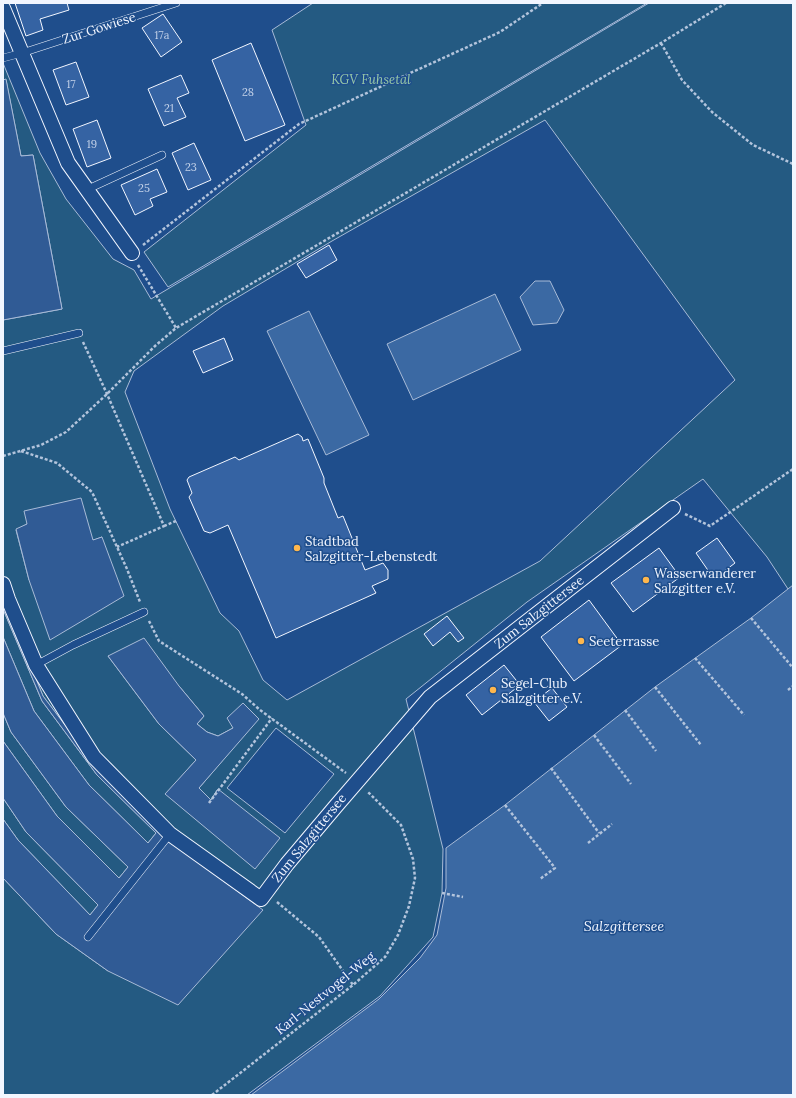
<svg xmlns="http://www.w3.org/2000/svg" width="796" height="1098" viewBox="0 0 796 1098" font-family="Lora,serif">
<rect width="100%" height="100%" fill="#1f4e8c"/>
<path fill="#245a82" stroke="#a8bbd7" fill-rule="evenodd" d="M313,3H647L168,287L144,252L306,125L272,30Z
M649,3H793V586L788,589L767,557L703,479L527,602L406,699L443,849L442,893L433,937L380,996L247,1095H3V878L56,934L108,971L177,847L158,832L93,762L43,696L3,598V320L62,309L33,155L21,156L6,80H3V63L40,153L66,199L113,259L134,270L151,299ZM545,120L735,380L540,561L287,700L263,680L239,631L220,613L170,509L125,392L134,371L223,306L332,241ZM27,524L94,540L102,537L29,580L16,530ZM108,656L179,686L204,716L197,724L207,732L218,736L233,728L258,719L199,788L211,800L217,790L255,868L166,794L196,760L159,724ZM276,728L334,774L285,833L227,788Z
M3,609L42,701L97,775L156,833L148,843L89,785L34,711L3,637Z
M3,713L11,732L66,807L128,867L119,878L57,816L3,741Z
M3,798L26,832L98,905L90,915L18,840L3,819Z"/>
<path fill="#305b95" stroke="#a8bbd7" d="M6,79L21,156L33,155L62,309L3,320V80Z
M81,498L93,540L102,537L124,596L50,640L29,580L16,529L27,524L24,511Z
M3,598L43,696L93,762L158,832L177,847L263,910L178,1005L108,971L56,934L3,878V819L18,840L90,915L98,905L26,832L3,798V741L57,816L119,878L128,867L66,807L11,732L3,713V637L34,711L89,785L148,843L156,833L97,775L42,701L3,609Z
M144,638L179,686L204,716L197,724L207,732L218,736L233,728L227,718L243,703L259,719L199,788L211,800L218,789L280,838L255,869L165,794L196,760L159,724L108,656Z"/>
<path fill="#3b69a3" stroke="#a8bbd7" d="M535,281H550L564,310L557,323L533,325L520,297Z
M495,294L521,350L413,400L387,344Z
M309,311L369,435L326,455L267,331Z
M793,585V1095H251L379,999L420,958L437,935L446,888V848L505,805L655,687L751,618Z"/>
<path fill="#3563a3" stroke="#f2f6ff" d="M15,3H67L69,10L40,19L43,30L26,36Z
M163,14L182,42L161,57L142,28Z
M251,43L285,125L245,141L212,60Z
M76,62L89,97L66,105L53,70Z
M181,75L189,93L177,98L186,117L164,126L148,89Z
M97,120L111,158L87,167L73,129Z
M194,143L211,180L188,190L172,153Z
M157,169L167,192L150,199L153,206L135,215L121,185Z
M329,245L337,260L306,278L297,264Z
M224,338L233,360L203,373L193,351Z
M298,434L302,437L303,441L308,439L324,478V483L338,518L343,516L365,570L383,563L388,570V579L372,586L376,593L276,638L228,525L210,533L204,531L189,497L192,493L187,480L189,477L235,457L239,460Z
M717,538L735,563L714,579L696,553Z
M659,548L680,577L633,612L611,583Z
M589,600L622,645L574,681L541,637Z
M447,616L464,638L458,642L450,632L433,646L424,634Z
M504,665L520,685L482,715L466,695Z
M552,688L567,707L549,721L534,702Z"/>
<g fill="none" stroke-linecap="round" stroke-linejoin="round">
<defs>
<path id="service" d="M3,58L22,53L176,3
M86,190L162,155
M3,351L79,333
M36,665L73,645L144,612
M88,937L170,834"/>
<path id="minor" d="M3,8L68,163L132,253
M3,584L8,599L36,665L94,757L170,834L261,899L287,864L336,806L430,697L673,508"/>
</defs>
<use href="#service" stroke="#f2f6ff" stroke-width="8"/>
<use href="#minor" stroke="#f2f6ff" stroke-width="16"/>
<path stroke="#b3c4dc" stroke-width="2.5" stroke-dasharray="3 2" stroke-linecap="butt" d="M661,43L682,80L712,112L753,145L793,164
M143,245L299,124L500,32L543,3
M138,265L176,328
M83,342L107,394L164,526L117,547
M21,451L57,463L92,492L127,569L140,602
M3,456L41,445L66,432L107,394L155,346L176,328L661,43L726,3
M685,514L710,526L793,469
M164,526L176,521
M751,618L793,668
M149,621L159,641L242,694L260,710L346,773
M695,658L744,715
M655,687L701,745
M788,690L793,686
M625,710L656,751
M594,735L631,784
M551,768L599,833
M209,803L272,718
M505,805L555,868L540,879
M588,843L612,824
M442,893L463,897
M277,902L319,937L353,985
M212,1095L353,985L385,957L398,935L409,906L415,878L413,859L401,825L368,792"/>
<use href="#service" stroke="#1f4e8c" stroke-width="7"/>
<use href="#minor" stroke="#1f4e8c" stroke-width="14"/>
</g>
<g fill="#ffb74d" stroke="#1f4e8c" stroke-width="1.5">
<circle cx="297" cy="548" r="4"/>
<circle cx="646" cy="580" r="4"/>
<circle cx="581" cy="641" r="4"/>
<circle cx="493" cy="690" r="4"/>
</g>
<g text-anchor="middle" dominant-baseline="central" stroke-width="3" stroke-linejoin="round" paint-order="stroke">
<g font-size="11" fill="#c3d1e8">
<text x="162" y="35">17a</text>
<text x="71" y="84">17</text>
<text x="248" y="92">28</text>
<text x="169" y="108">21</text>
<text x="92" y="144">19</text>
<text x="191" y="167">23</text>
<text x="144" y="188">25</text>
</g>
<g font-size="13" fill="#f2f6ff" stroke="#1f4e8c">
<text transform="translate(99 28) rotate(-18)">Zur Gowiese</text>
<text transform="translate(539 612) rotate(-38)">Zum Salzgittersee</text>
<text transform="translate(309 838) rotate(-51)">Zum Salzgittersee</text>
<text transform="translate(325 993) rotate(-39)">Karl-Nestvogel-Weg</text>
</g>
<g font-size="13" font-style="italic" fill="#97c8a6" stroke="#1f4e8c">
<text x="371" y="79">KGV Fuhsetal</text>
</g>
<g font-size="13" fill="#f2f6ff" stroke="#1f4e8c" text-anchor="start">
<text x="305" y="541">Stadtbad<tspan x="305" dy="15">Salzgitter-Lebenstedt</tspan></text>
<text x="654" y="573">Wasserwanderer<tspan x="654" dy="15">Salzgitter e.V.</tspan></text>
<text x="589" y="641">Seeterrasse</text>
<text x="501" y="683">Segel-Club<tspan x="501" dy="15">Salzgitter e.V.</tspan></text>
</g>
<g font-size="14" font-style="italic" fill="#f2f6ff" stroke="#1f4e8c">
<text x="624" y="926">Salzgittersee</text>
</g>
</g>
<rect width="796" height="1098" fill="none" stroke="#f2f6ff" stroke-width="8"/>
</svg>
